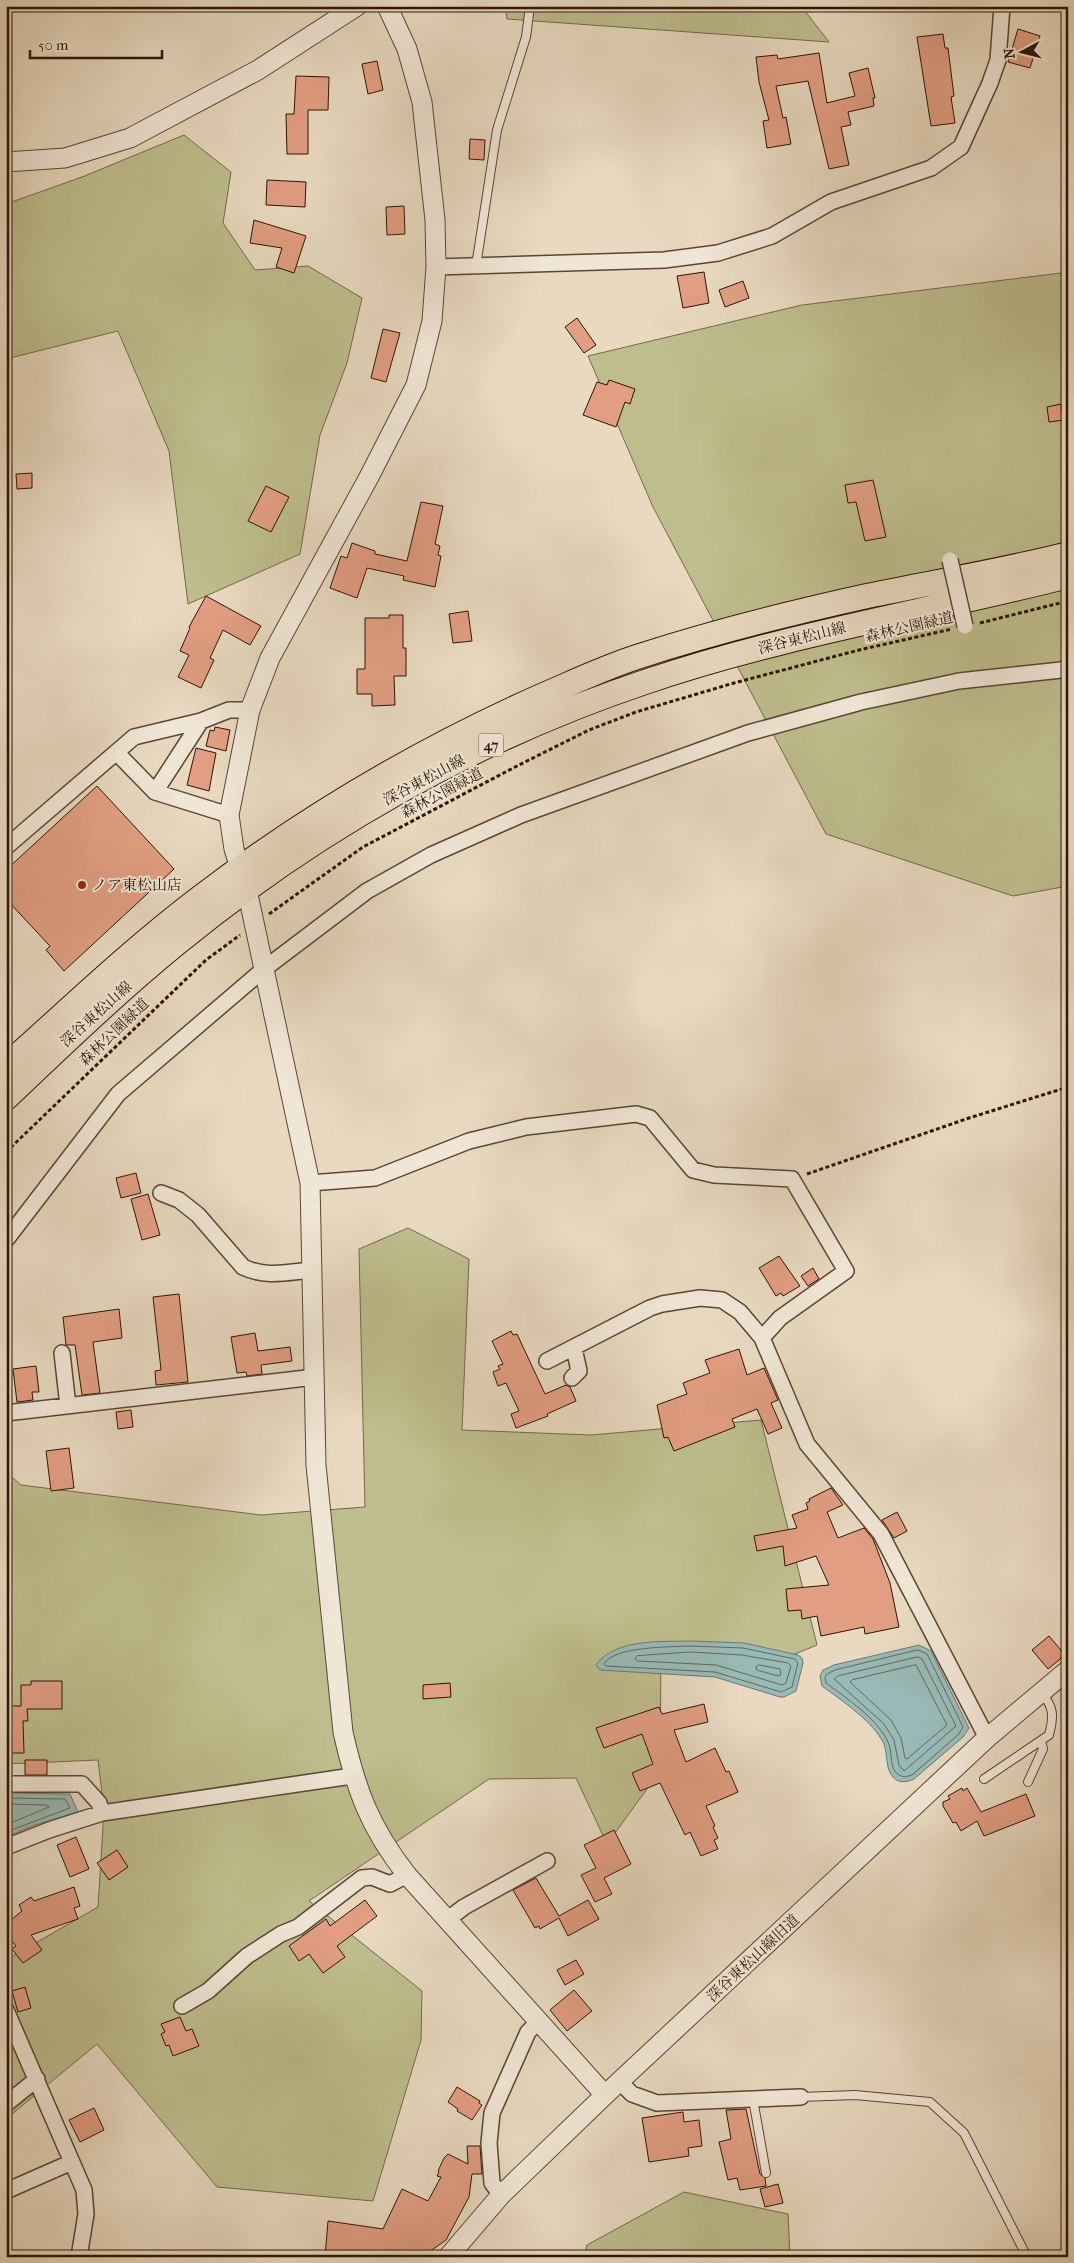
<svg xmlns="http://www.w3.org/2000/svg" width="1074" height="2263" viewBox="0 0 1074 2263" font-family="'IM FELL French Canon','Noto Serif JP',serif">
<rect width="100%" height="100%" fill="#e8d9c0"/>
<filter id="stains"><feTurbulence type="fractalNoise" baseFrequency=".004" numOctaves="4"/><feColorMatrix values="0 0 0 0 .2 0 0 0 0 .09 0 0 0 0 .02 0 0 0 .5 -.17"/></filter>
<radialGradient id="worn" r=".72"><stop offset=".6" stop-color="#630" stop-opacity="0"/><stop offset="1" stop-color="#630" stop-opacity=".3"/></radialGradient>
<path fill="#bebd8d" stroke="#766849" d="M505,6H801L829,42L507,19Z
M184,135L231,172L223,223L255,270L308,266L362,298L347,363L320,435L300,554L188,604L169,451L118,331L6,359V204L82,177Z
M1061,273L1068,287V886L1013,896L826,834L653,507L588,356L802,305Z
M408,1228L469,1259L462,1430L591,1435L761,1420L817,1645L761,1668L661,1652L660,1771L607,1844L576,1778L489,1779L309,1901L422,1991L421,2040L373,2201L217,2187L97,2044L6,2119V1960L98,1907L104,1810L98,1760L6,1764V1472L21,1485L261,1515L365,1507L359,1249Z
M684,2192L788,2214L790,2257H584L587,2245Z"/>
<path fill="#98bab6" stroke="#6e786f" d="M691,1641L744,1643L798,1655L802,1658L803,1663L796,1691L784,1697H780L715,1677L600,1670L596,1665C615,1638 662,1642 691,1641Z
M919,1645L931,1651L969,1728L963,1737L914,1779C907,1782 899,1784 893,1777C885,1768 888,1755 884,1744C874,1722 841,1700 822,1686L820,1676L823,1670L834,1665Z
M6,1793L70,1794L78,1812L32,1826L6,1837Z"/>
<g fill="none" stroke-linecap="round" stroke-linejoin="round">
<path stroke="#63675e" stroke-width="1" d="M691,1646L743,1648L795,1659L798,1663L792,1687L781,1692L715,1672L606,1666L604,1664C613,1646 672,1647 691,1646Z
M918,1650L927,1654L963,1727L959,1734L912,1775L905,1777C887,1774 894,1755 888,1742C878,1719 846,1698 826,1683L825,1677L827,1674L835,1670Z
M691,1652L742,1655L788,1663L791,1666L786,1683L782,1685L716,1665L638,1661L635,1659L637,1656Z
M918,1657L922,1659L956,1726L904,1771L899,1765L894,1740L884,1724L834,1679L838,1676Z
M759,1665L780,1669L781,1675L778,1676L757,1670L756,1667Z
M916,1665L947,1725L907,1759L905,1758L901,1738L891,1720L850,1682L852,1680Z
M6,1798L65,1799L70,1808L6,1832
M6,1804L46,1805L49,1807L6,1825"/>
</g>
<path fill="#e29e82" stroke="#2e1405" d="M1018,29L1040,36L1030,68L1008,62Z
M943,34L945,48H948L954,96L951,97L955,123L931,126L917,37Z
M819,53L827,103L855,96L849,73L868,68L875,98H873L874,106L848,112L851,125L841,127L849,165L829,169L808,81L776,86L783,118L786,117L791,144L767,148L763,121L769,120L759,82L756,57L777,55L778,59Z
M377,61L383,90L368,94L362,64Z
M296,76L329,77L328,110H308V154H287L286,114H294Z
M470,139L485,140L484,160L469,159Z
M267,180L306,182L305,207L266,205Z
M404,206L405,234L387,235L386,207Z
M254,220L306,236L294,273L276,267L282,248L250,243Z
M704,272L709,303L683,308L677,276Z
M743,281L749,298L725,307L719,290Z
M577,318L596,345L584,353L565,327Z
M383,329L400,333L386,382L371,378Z
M609,380L635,389L630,404L625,402L616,427L583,415L597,382L607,385Z
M1061,404L1063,420L1049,422L1047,407Z
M32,473V488L17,489L16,474Z
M873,480L886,537L865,541L856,502L848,503L845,485Z
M266,486L289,497L271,532L248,521Z
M421,502L443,506L435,544L440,546L438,555L441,556L435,587L403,580L404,576L367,568L357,598L330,588L341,556L347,558L352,543L375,551V554L407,561Z
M206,596L261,626L250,645L223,630L210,658L214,660L201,688L178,677L189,655L180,651L190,628L189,627Z
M468,611L472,641L453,643L449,614Z
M389,615H403V648H406V676H394L395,705L372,706V694H357V669H365V618H389Z
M215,727L230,730L226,751L206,746L210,730L214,731Z
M196,748L216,753L209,791L187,785Z
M97,786L174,869L64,971L46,950L50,946L6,899V870Z
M136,1173L141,1193L121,1198L116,1178Z
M148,1194L160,1235L142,1240L131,1199Z
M779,1256L800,1286L783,1296L781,1293L776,1296L759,1268Z
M813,1268L819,1279L808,1286L801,1276Z
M179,1294L188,1382L156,1385L155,1371L161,1370L153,1297Z
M119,1309L122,1338L93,1342L100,1393L82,1395L75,1345H66L63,1317Z
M511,1331L513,1335L517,1334L545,1394L566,1385L570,1387L576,1401L547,1414L548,1416L516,1428L511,1414L519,1411L506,1383L498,1386L493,1372L500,1369L498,1366L503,1364L492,1341Z
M255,1333L258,1351L290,1347L292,1361L261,1365L262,1374L247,1376L246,1372L237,1373L231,1337Z
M739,1349L747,1375L764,1368L778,1400L771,1403L782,1428L768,1434L757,1409L732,1419L735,1427L674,1451L668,1437L664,1438L657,1405L687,1394L683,1383L710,1373L705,1360Z
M36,1366L39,1392H32L33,1400L17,1402L13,1369Z
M131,1410L133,1427L118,1429L116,1412Z
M69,1448L74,1488L51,1491L46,1451Z
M831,1488L843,1505L827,1512L838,1538L864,1528L873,1539L890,1583L899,1627L865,1634L864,1627L821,1636L817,1616L802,1619L801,1610L788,1611L786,1589L829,1585L816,1556L785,1566L783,1546L757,1551L754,1536L797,1528L792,1515L808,1509L806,1503L810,1501L809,1499Z
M897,1512L907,1531L894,1538L882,1520Z
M1049,1636L1065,1655L1048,1669L1032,1650Z
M31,1681H62V1709H27L28,1721H23L24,1753H6V1706H21V1685H31Z
M450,1683L451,1697L423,1699V1685Z
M704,1704L708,1722L674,1730L686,1762L715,1748L726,1772L729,1771L738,1792L706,1806L715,1826L713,1827L718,1838L714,1840L718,1849L701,1856L690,1832L685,1835L660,1783L640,1791L632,1773L653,1764L642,1734L604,1748L596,1728L659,1707L662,1714Z
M25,1760H47V1775H25Z
M962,1788L963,1791L967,1788L981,1812L1026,1794L1035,1816L984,1836L977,1821L961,1831L956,1822L953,1823L943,1806V1802L950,1799L948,1796Z
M614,1830L631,1864L604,1878L612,1894L595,1902L581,1875L596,1868L584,1845Z
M76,1837L89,1869L70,1877L57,1845Z
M117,1850L128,1867L109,1880L97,1863Z
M536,1878L559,1916L588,1900L599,1919L568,1936L559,1918L540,1929L539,1926L535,1928L513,1890Z
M74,1887L80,1906L74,1908L78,1919L31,1935L42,1950L23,1963L12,1949L16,1946L6,1934V1924L22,1911L19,1905L31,1897L34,1901Z
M365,1900L377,1916L337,1946L345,1957L323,1973L309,1954L299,1961L289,1946L326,1919L330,1926Z
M576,1960L584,1974L565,1985L557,1970Z
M25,1987L31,2008L18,2012L12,1991Z
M574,1990L592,2011L567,2031L550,2010Z
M180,2017L186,2031L192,2029L199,2046L173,2056L169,2045L166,2046L161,2034L165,2032L161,2024Z
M457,2087L480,2101L479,2103L482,2105L472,2120L457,2111L458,2109L448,2102Z
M94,2108L104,2130L80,2142L69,2120Z
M746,2109L760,2174L765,2178L766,2186L740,2190L737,2178L728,2180L719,2142L731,2139L726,2110Z
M683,2112L684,2122L699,2120L702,2146L688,2148L689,2156L649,2162L642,2118Z
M467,2146H480L482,2174H472L469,2197L446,2240L422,2257H325L328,2221L383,2229L402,2189L428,2201L441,2177L437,2176L439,2172L438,2171L444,2158L448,2154L468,2164Z
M778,2184L783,2203L765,2207L760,2189Z"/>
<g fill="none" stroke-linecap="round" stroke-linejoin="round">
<defs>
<path id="service" d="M476,266L497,130L526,37L530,6
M984,1779L1049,1735C1054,1716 1054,1707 1041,1692
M1028,1782L1043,1749L1041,1741
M801,2097L855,2095L930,2102L964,2133L1027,2257
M753,2099L766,2173"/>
<path id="minor" d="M436,267L664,260L718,253L772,236L831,202L931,168L961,147L990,83L998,60L1002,6
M117,753L155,792L229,815
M155,792L201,721
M6,847L134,737L201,721L229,710H250
M310,1183L375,1178L469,1141L526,1127L636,1114L650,1118L693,1170L714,1175L792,1179L846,1271L780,1318L762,1338
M161,1193L179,1200L198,1215L243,1267C265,1278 288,1272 312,1270
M6,1240L118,1094L264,969L367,891L431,855L521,815L748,733L861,702L959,681L1061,670L1068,667
M62,1353L68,1406
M547,1361L650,1308L662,1304L700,1298L722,1300L740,1312L762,1338L807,1444L881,1534L987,1738
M572,1378L579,1371L574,1348
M6,1413L315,1377
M6,1784H82L99,1803L102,1813
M6,1847L49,1830L102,1813L352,1776
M447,1920L464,1907L547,1861
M182,2006L208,1991L247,1956L281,1934L298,1927L362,1878L372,1877L390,1884L407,1875
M6,2010L84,2190L86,2214L79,2257
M621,2083L632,2094L657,2103L801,2097
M6,2104L37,2079
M6,2191L72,2162
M501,2195L492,2183L489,2143L492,2113L528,2032L538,2022"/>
<path id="tertiary" d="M387,6L407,49L422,102L435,220L436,267L432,321L416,385L369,477L270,658L250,710L229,815L234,849L247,890L310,1183L316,1465L343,1732C356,1790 370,1828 407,1875L605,2095
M6,162L65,158L130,138L258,70L357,6
M448,2257L501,2195L605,2095L987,1738L1068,1670"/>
<path id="primary" d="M6,1066C69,1010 130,951 197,900C303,819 418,751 539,697C572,683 605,667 640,656C714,632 790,613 867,596C934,582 1002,571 1068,554
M6,1098C62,1045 117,992 177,943C315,830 475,739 645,682C783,635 927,612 1068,576"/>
</defs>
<use href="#service" stroke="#5c4534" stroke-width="10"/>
<use href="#minor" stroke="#5c4534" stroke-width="18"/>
<use href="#tertiary" stroke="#5c4534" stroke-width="21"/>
<use href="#primary" stroke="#2e1405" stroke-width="26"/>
<path stroke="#2e1405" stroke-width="3" stroke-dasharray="4 2.5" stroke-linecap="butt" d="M980,623L1068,601
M269,914L363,847L515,767L589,730L636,712L734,683L859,650L952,629
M6,1152L206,960L240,935
M807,1174L969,1118L1068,1087"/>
<use href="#service" stroke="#f0e6d6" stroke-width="8"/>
<use href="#minor" stroke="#f0e6d6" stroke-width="15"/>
<use href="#tertiary" stroke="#f0e6d6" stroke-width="19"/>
<use href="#primary" stroke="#e8d9c0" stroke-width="24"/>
<defs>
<path id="minor-bridge" d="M950,560L965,626"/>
</defs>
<use href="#minor-bridge" stroke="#5c4534" stroke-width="18" stroke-linecap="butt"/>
<use href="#minor-bridge" stroke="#f0e6d6" stroke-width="15"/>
</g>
<circle fill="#8f2418" stroke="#f0e6d6" stroke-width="2" cx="82" cy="885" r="5"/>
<g text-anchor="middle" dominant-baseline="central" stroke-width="4" stroke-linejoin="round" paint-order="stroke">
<rect fill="#f0e6d6" stroke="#685344" stroke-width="1" x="478.5" y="733.5" width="25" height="23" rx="4"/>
<g font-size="14" font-weight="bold" fill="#2e1405">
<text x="491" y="745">47</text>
</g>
<g font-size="15" fill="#2e1405" stroke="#f0e6d6">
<text transform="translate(909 627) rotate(-13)">森林公園緑道</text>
<text transform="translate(802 638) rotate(-14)">深谷東松山線</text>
<text transform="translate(424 780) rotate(-28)">深谷東松山線</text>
<text transform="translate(442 793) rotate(-28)">森林公園緑道</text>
<text transform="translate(96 1014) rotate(-42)">深谷東松山線</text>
<text transform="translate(114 1032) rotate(-44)">森林公園緑道</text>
<text transform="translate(753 1958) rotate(-43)">深谷東松山線旧道</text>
</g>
<g font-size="15" fill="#2e1405" stroke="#f0e6d6" text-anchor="start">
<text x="92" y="885">ノア東松山店</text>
</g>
</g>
<rect width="1074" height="2263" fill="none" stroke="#e8d9c0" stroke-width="25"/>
<rect x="8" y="8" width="1059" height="2248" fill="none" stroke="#2e1405" stroke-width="2.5"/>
<rect x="12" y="12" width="1049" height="2238" fill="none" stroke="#2e1405"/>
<g transform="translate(1022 52) rotate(263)" stroke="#f0e6d6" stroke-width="4" paint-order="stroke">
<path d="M0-4L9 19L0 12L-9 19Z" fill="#2e1405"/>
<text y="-8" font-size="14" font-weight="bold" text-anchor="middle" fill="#2e1405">N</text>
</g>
<path d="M30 50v8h132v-8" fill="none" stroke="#2e1405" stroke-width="2.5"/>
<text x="38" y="50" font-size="15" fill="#2e1405" stroke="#f0e6d6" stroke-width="4" paint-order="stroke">50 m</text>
<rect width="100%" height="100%" filter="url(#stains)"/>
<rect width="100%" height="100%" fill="url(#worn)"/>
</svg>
